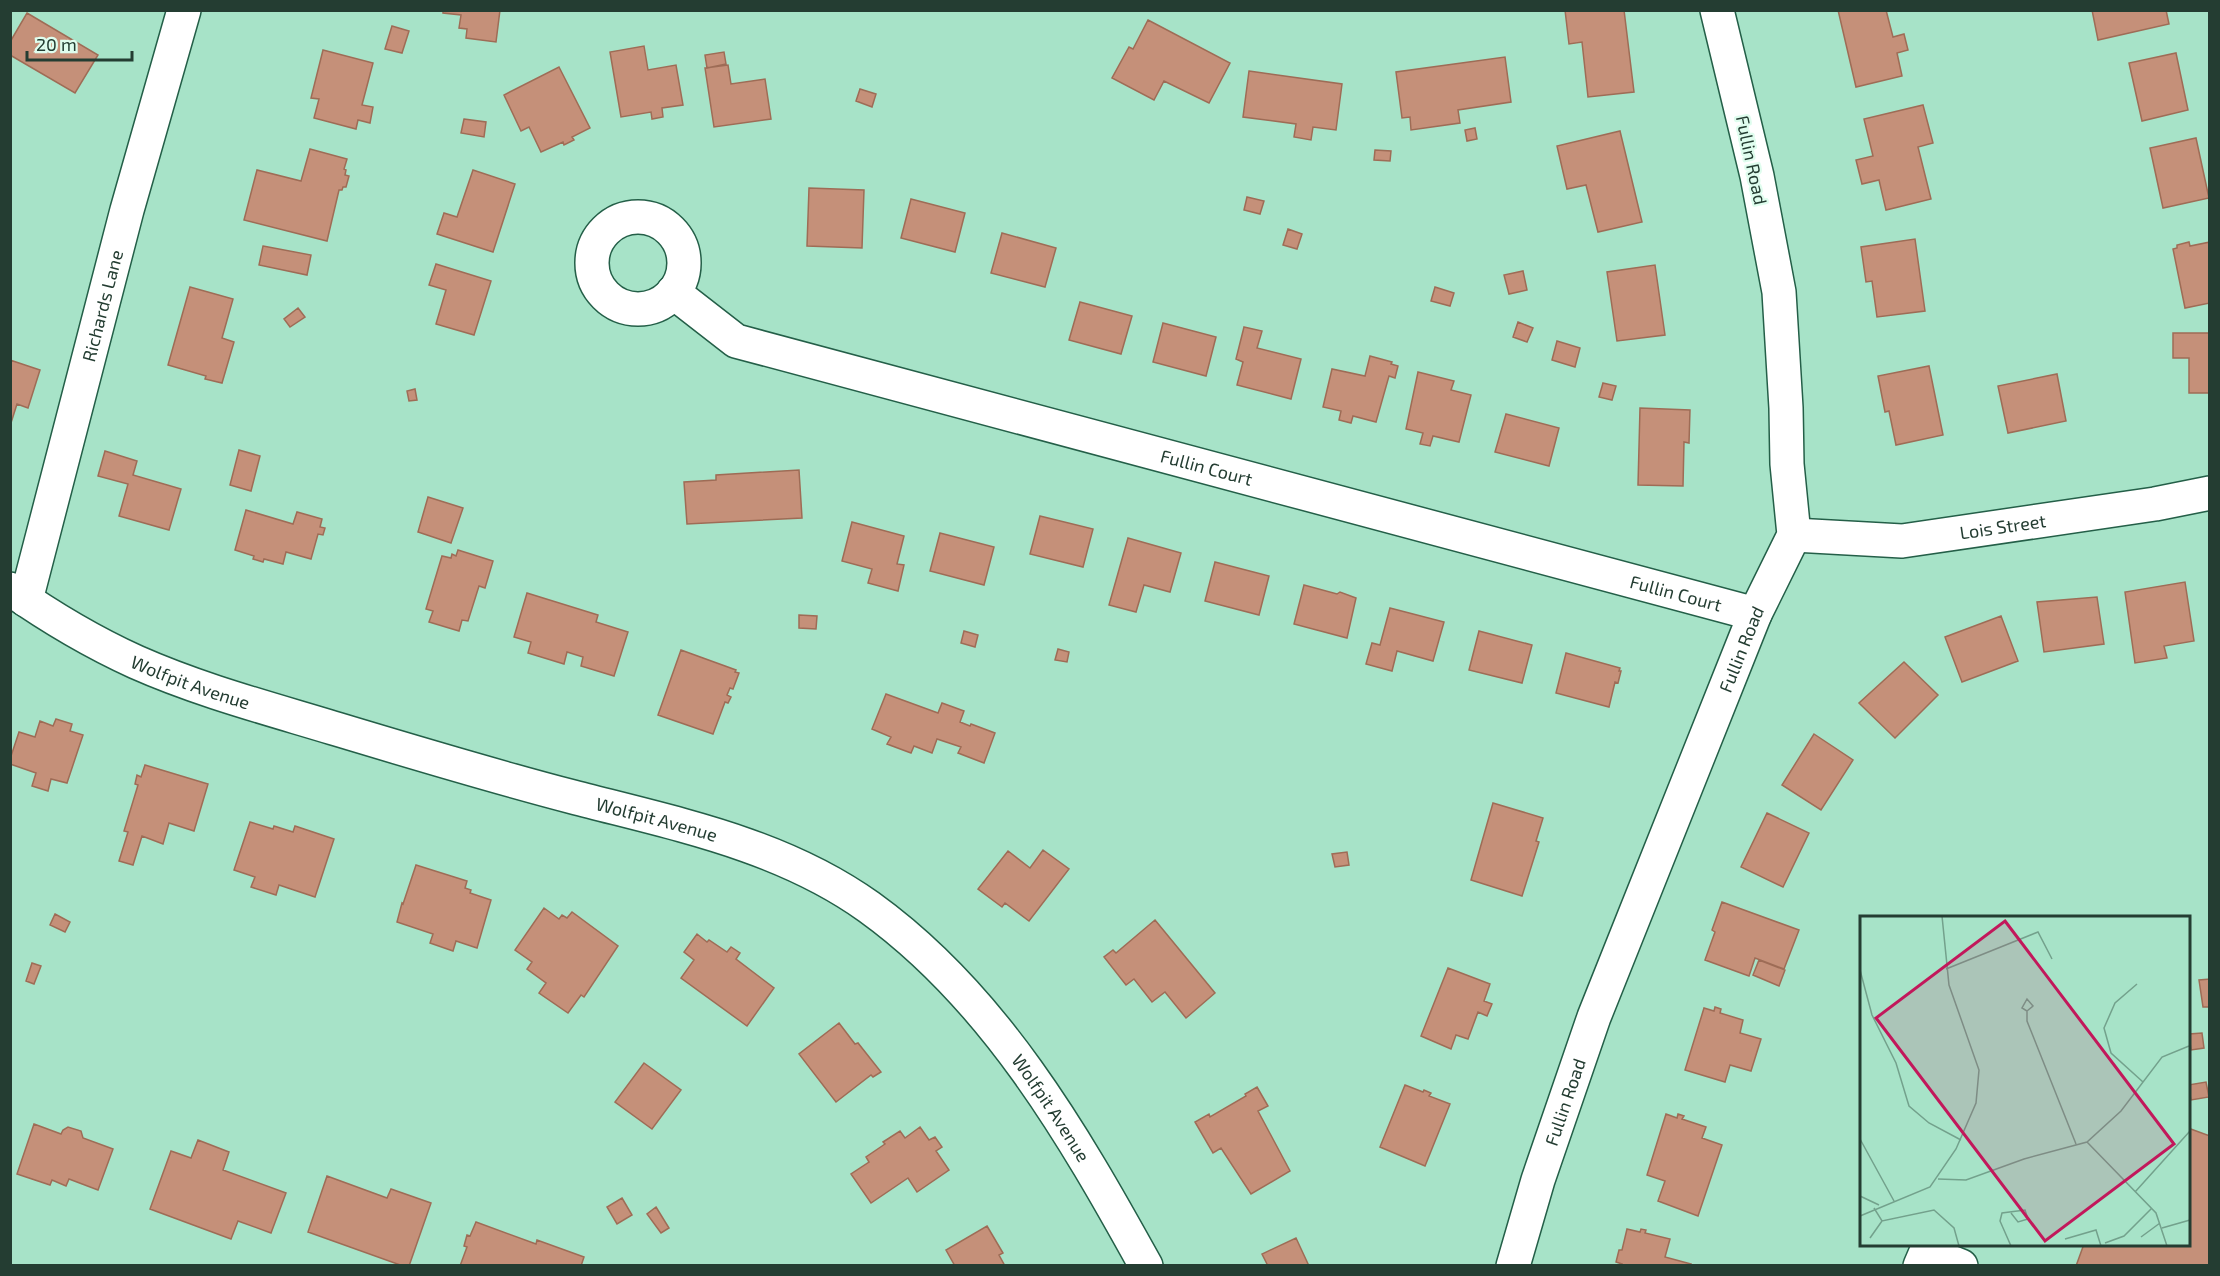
<svg xmlns="http://www.w3.org/2000/svg" width="2220" height="1276" viewBox="0 0 2220 1276" font-family="'Exo 2',sans-serif">
<rect width="100%" height="100%" fill="#a7e3c8"/>
<path fill="#c59079" stroke="#9e6c56" stroke-width="1.5" d="M443,10H500L496,42L466,38L467,29L459,28L461,15L443,13Z
M1565,10H1624L1634,92L1588,97L1582,42L1569,44Z
M1838,10H1886L1893,37L1904,34L1908,50L1897,53L1902,76L1856,87Z
M2092,10H2166L2169,24L2098,40Z
M27,13L98,55L75,93L10,55V42Z
M1148,20L1230,63L1209,103L1164,81L1154,100L1112,78L1129,47L1133,49Z
M392,26L409,31L402,53L385,49Z
M644,46L648,70L676,65L683,105L662,108L663,117L652,119L651,112L621,117L610,52Z
M323,50L373,63L362,105L373,107L370,123L358,120L356,129L314,118L319,99L311,98Z
M724,52L726,64L707,68L705,55Z
M2176,53L2188,110L2142,121L2129,63Z
M1505,57L1511,102L1458,110L1460,123L1411,130L1410,117L1402,118L1396,72Z
M728,65L731,84L765,79L771,119L714,127L705,68Z
M559,67L590,128L572,137L574,140L564,145L563,142L541,152L529,127L521,131L504,95Z
M1249,71L1342,84L1336,130L1313,127L1311,140L1294,137L1296,124L1243,117Z
M860,89L876,94L872,107L856,101Z
M1923,105L1933,143L1918,147L1931,199L1886,210L1879,180L1862,184L1856,160L1873,156L1864,119Z
M464,119L486,122L484,137L461,133Z
M1475,128L1477,139L1467,141L1465,130Z
M1620,131L1642,222L1598,232L1586,185L1567,189L1557,146Z
M2196,138L2209,198L2163,208L2150,148Z
M310,149L347,159L344,169L346,170L345,175L349,176L346,187H343L342,190H339L327,241L244,220L257,170L301,181Z
M1375,150L1391,151L1390,161L1374,160Z
M473,170L515,184L493,252L437,234L444,213L457,217Z
M809,188L864,190L862,248L807,246Z
M1247,197L1264,201L1260,214L1244,210Z
M911,199L965,213L955,252L901,238Z
M1288,229L1302,234L1297,249L1283,245Z
M1002,233L1056,248L1045,287L991,273Z
M1915,239L1925,311L1877,317L1872,281L1866,282L1861,247Z
M2189,242L2190,246L2210,242V303L2185,308L2173,249L2177,248V245Z
M263,246L311,255L307,275L259,265Z
M436,264L491,281L474,335L436,324L446,290L429,285Z
M1655,265L1665,335L1617,341L1607,272Z
M1523,271L1527,290L1509,294L1504,275Z
M190,287L233,299L222,338L234,342L222,383L205,379L206,376L168,365Z
M1435,287L1454,293L1450,306L1431,301Z
M1080,302L1132,316L1121,354L1069,340Z
M298,308L305,317L290,327L284,319Z
M1518,322L1533,328L1527,342L1513,337Z
M1163,323L1216,337L1206,376L1153,362Z
M1244,327L1262,331L1257,348L1301,359L1291,399L1237,385L1243,362L1236,359Z
M2173,333H2210V393H2189V358H2173Z
M1557,341L1580,348L1575,367L1552,360Z
M1370,356L1392,362L1391,364L1398,366L1395,378L1389,376L1376,422L1353,416L1351,423L1339,420L1341,411L1323,407L1332,369L1365,376Z
M10,360L40,370L28,408L17,404L10,426Z
M1929,366L1943,435L1896,445L1889,411L1885,412L1878,376Z
M1418,372L1454,381L1451,390L1471,395L1459,442L1433,436L1430,446L1420,444L1423,433L1406,429Z
M2057,374L2066,421L2008,433L1998,386Z
M1603,383L1616,386L1612,400L1599,397Z
M415,389L417,400L409,401L407,391Z
M1640,408L1690,410L1689,443L1684,442L1683,486L1638,485Z
M1506,414L1559,428L1549,466L1495,452Z
M239,450L260,456L251,491L230,485Z
M105,451L137,461L133,475L181,489L169,530L119,516L128,484L98,476Z
M799,470L802,518L687,524L684,482L716,480V475Z
M428,497L463,508L451,543L418,532Z
M246,510L293,524L297,512L322,519L320,527L325,528L323,535L318,534L311,559L286,552L283,564L264,559L263,562L253,559L254,556L235,550Z
M1040,516L1093,529L1083,567L1030,554Z
M852,522L904,536L897,564L904,565L898,591L868,583L872,569L842,561Z
M940,533L994,547L984,585L930,571Z
M1128,538L1181,553L1170,592L1144,585L1136,612L1109,605Z
M458,550L493,561L485,588L479,586L468,621L462,620L459,631L429,622L433,611L426,609L442,556L451,558L452,554L456,556Z
M1215,562L1269,576L1259,615L1205,601Z
M2185,582L2194,641L2164,646L2167,658L2135,663L2125,592Z
M1304,585L1337,594L1340,592L1356,598L1347,638L1294,624Z
M527,593L598,615L596,622L628,632L614,676L581,666L583,657L567,652L564,664L528,653L531,642L514,637Z
M2097,597L2104,644L2044,652L2037,602Z
M1390,608L1444,622L1433,661L1397,651L1392,671L1366,664L1372,643L1380,645Z
M799,615L817,616L816,629L799,628Z
M2001,616L2018,661L1962,682L1945,637Z
M964,631L978,635L975,647L961,643Z
M1479,631L1532,645L1522,683L1469,670Z
M1058,649L1069,652L1067,662L1055,660Z
M681,650L736,670L735,672L739,673L733,689L730,688L727,695L731,697L728,703L725,702L713,734L658,715Z
M1566,653L1620,668L1619,671H1621L1618,683L1615,682L1609,707L1556,693Z
M1904,662L1938,695L1895,738L1859,703Z
M886,694L938,713L942,703L964,711L960,722L970,726L971,724L995,733L984,763L958,753L961,747L937,739L932,753L914,746L911,753L887,744L891,737L872,729Z
M56,719L72,724L70,731L83,735L67,783L51,779L48,791L32,786L36,773L10,764V759L19,732L35,737L40,721L53,726Z
M1814,734L1853,760L1821,810L1782,785Z
M145,765L208,784L194,831L169,823L163,844L142,836L133,865L119,861L128,832L124,831L138,785L135,784L137,775L141,777Z
M1493,803L1543,818L1536,841L1539,842L1522,896L1471,880Z
M1767,813L1809,833L1783,887L1741,867Z
M250,822L273,829L274,826L293,832L295,826L334,839L315,897L279,885L276,895L251,887L255,877L234,870Z
M1043,850L1069,869L1029,921L1005,903L1002,907L978,889L1008,851L1030,868Z
M1347,852L1349,865L1335,867L1332,854Z
M416,865L467,881L465,888L471,890L470,893L491,900L477,948L456,941L453,951L430,943L433,934L397,922L402,903L403,904Z
M1722,902L1799,930L1784,969L1755,958L1749,976L1705,960L1715,932L1712,930Z
M544,908L559,919L562,915L567,918L572,912L618,946L584,997L581,995L568,1013L539,993L546,983L527,969L532,962L515,950Z
M55,914L70,922L65,932L50,925Z
M1155,920L1215,993L1186,1018L1165,992L1152,1002L1134,979L1126,985L1104,957L1113,950L1116,953Z
M697,934L707,942L709,940L727,952L731,947L740,953L736,959L774,988L747,1026L681,978L694,960L684,952Z
M1759,960L1785,970L1779,986L1753,975Z
M32,963L41,966L34,984L26,981Z
M1448,968L1490,984L1484,1001L1492,1004L1487,1016L1478,1012L1468,1039L1456,1035L1451,1049L1421,1036Z
M2210,979V1007H2203L2199,980Z
M1715,1007L1721,1009L1720,1013L1743,1020L1740,1033L1761,1039L1751,1071L1730,1065L1725,1082L1685,1070L1704,1008L1714,1011Z
M839,1023L855,1044L858,1043L881,1072L873,1077L871,1075L836,1102L799,1054Z
M2202,1033L2204,1048L2191,1050L2189,1034Z
M644,1063L681,1090L652,1129L615,1102Z
M2206,1082L2209,1097L2191,1100L2188,1085Z
M1405,1085L1423,1092L1424,1090L1431,1093L1429,1096L1450,1104L1425,1166L1380,1147Z
M1257,1087L1268,1106L1258,1111L1290,1171L1251,1194L1221,1148L1213,1153L1195,1122L1209,1114L1210,1117L1246,1096L1245,1094Z
M1666,1114L1677,1118L1678,1114L1684,1116L1682,1119L1706,1127L1702,1138L1722,1145L1698,1216L1658,1201L1665,1181L1647,1175Z
M34,1124L61,1134L63,1130L68,1127L81,1131L83,1138L113,1149L98,1190L69,1179L66,1186L52,1180L50,1185L17,1174Z
M920,1127L929,1140L935,1137L942,1147L936,1151L949,1170L917,1192L908,1178L871,1203L851,1174L869,1162L866,1157L885,1144L883,1142L900,1131L905,1138Z
M2188,1128L2210,1136V1266H2076L2084,1244H2188Z
M198,1140L229,1152L223,1170L286,1193L271,1233L238,1221L231,1239L150,1209L171,1151L191,1158Z
M327,1176L387,1198L391,1189L431,1203L409,1266H403L308,1232Z
M622,1198L632,1215L617,1224L607,1207Z
M656,1207L669,1228L661,1233L647,1214Z
M476,1222L536,1244L537,1240L584,1257L581,1266H460L467,1247L464,1246L467,1235L470,1236Z
M987,1226L1003,1253L999,1255L1005,1266H955L946,1250Z
M1627,1229L1640,1232L1641,1229L1646,1230L1645,1233L1670,1239L1665,1257L1691,1264L1690,1266H1621L1622,1264L1616,1262L1619,1250H1622Z
M1296,1238L1309,1266H1268L1262,1254Z"/>
<g fill="none" stroke-linecap="round" stroke-linejoin="round">
<defs>
<g id="minor">
<circle cx="638" cy="263" r="46"/>
<path id="s1" d="M673,292L736,341L1755,614"/>
<path id="s2" d="M1794,535L1902,541L2155,504L2210,493"/>
<path id="s3" d="M10,589C50,617 92,642 136,662C199,690 267,708 333,728C413,752 492,776 573,797C676,824 781,844 869,907C994,997 1073,1134 1146,1266"/>
<path id="s4" d="M26,600L127,210L184,10"/>
<path id="s5" d="M1513,1266L1538,1180L1594,1017L1755,614L1794,535L1787,464L1786,408L1779,292L1757,176L1717,10"/>
<path d="M1920,1266L1926,1252L1961,1266"/>
</g>
</defs>
<use href="#minor" stroke="#245f48" stroke-width="36"/>
<use href="#minor" stroke="#fff" stroke-width="33"/>
</g>
<g text-anchor="middle" dominant-baseline="central" stroke-width="4.5" stroke-linejoin="round" paint-order="stroke">
<g font-size="18" fill="#243d32" stroke="#dffdee">
<text transform="translate(1752 160) rotate(78)">Fullin Road</text>
<text stroke="none"><textPath href="#s4" startOffset="304">Richards Lane</textPath></text>
<text stroke="none"><textPath href="#s1" startOffset="567">Fullin Court</textPath></text>
<text stroke="none"><textPath href="#s2" startOffset="210">Lois Street</textPath></text>
<text stroke="none"><textPath href="#s1" startOffset="1053">Fullin Court</textPath></text>
<text stroke="none"><textPath href="#s5" startOffset="658">Fullin Road</textPath></text>
<text stroke="none"><textPath href="#s3" startOffset="204">Wolfpit Avenue</textPath></text>
<text stroke="none"><textPath href="#s3" startOffset="690">Wolfpit Avenue</textPath></text>
<text stroke="none"><textPath href="#s5" startOffset="172">Fullin Road</textPath></text>
<text stroke="none"><textPath href="#s3" startOffset="1194">Wolfpit Avenue</textPath></text>
</g>
</g>
<g transform="translate(1860 916)">
<rect width="330" height="330" fill="#a7e3c8"/>
<path fill="none" stroke="#73a18c" stroke-width="1.5" d="M86,53L178,16L192,43M0,54L12,99L36,147L49,190L69,207L101,224M277,68L255,87L244,112L251,137L283,166M167,95L173,90L167,83L162,92L167,95V105L216,228M0,223L34,285M227,226L296,297L307,330M78,263L106,264L164,243L227,226L261,195L302,141L329,130M275,276L330,215M0,280L19,289M14,292L22,305L74,294L94,312L99,330M0,300L70,271L96,233L116,187L119,154L89,69L82,0M302,312L330,304M281,321L300,307M10,322L22,305M205,323L236,314L241,330M245,327L264,320L292,292M151,330L140,305L142,297L165,294L168,303L158,306L151,297"/>
<path fill="#c2185b" fill-opacity="0.15" stroke="#c2185b" stroke-width="3" d="M145,5L314,228L185,325L16,102Z"/>
<rect width="330" height="330" fill="none" stroke="#243d32" stroke-width="3"/>
</g>
<rect width="2220" height="1276" fill="none" stroke="#243d32" stroke-width="24"/>
<path d="M27 51v9h105v-9" fill="none" stroke="#243d32" stroke-width="3"/>
<text x="36" y="51" font-size="18" fill="#243d32" stroke="#dffdee" stroke-width="4.5" paint-order="stroke">20 m</text>
</svg>
